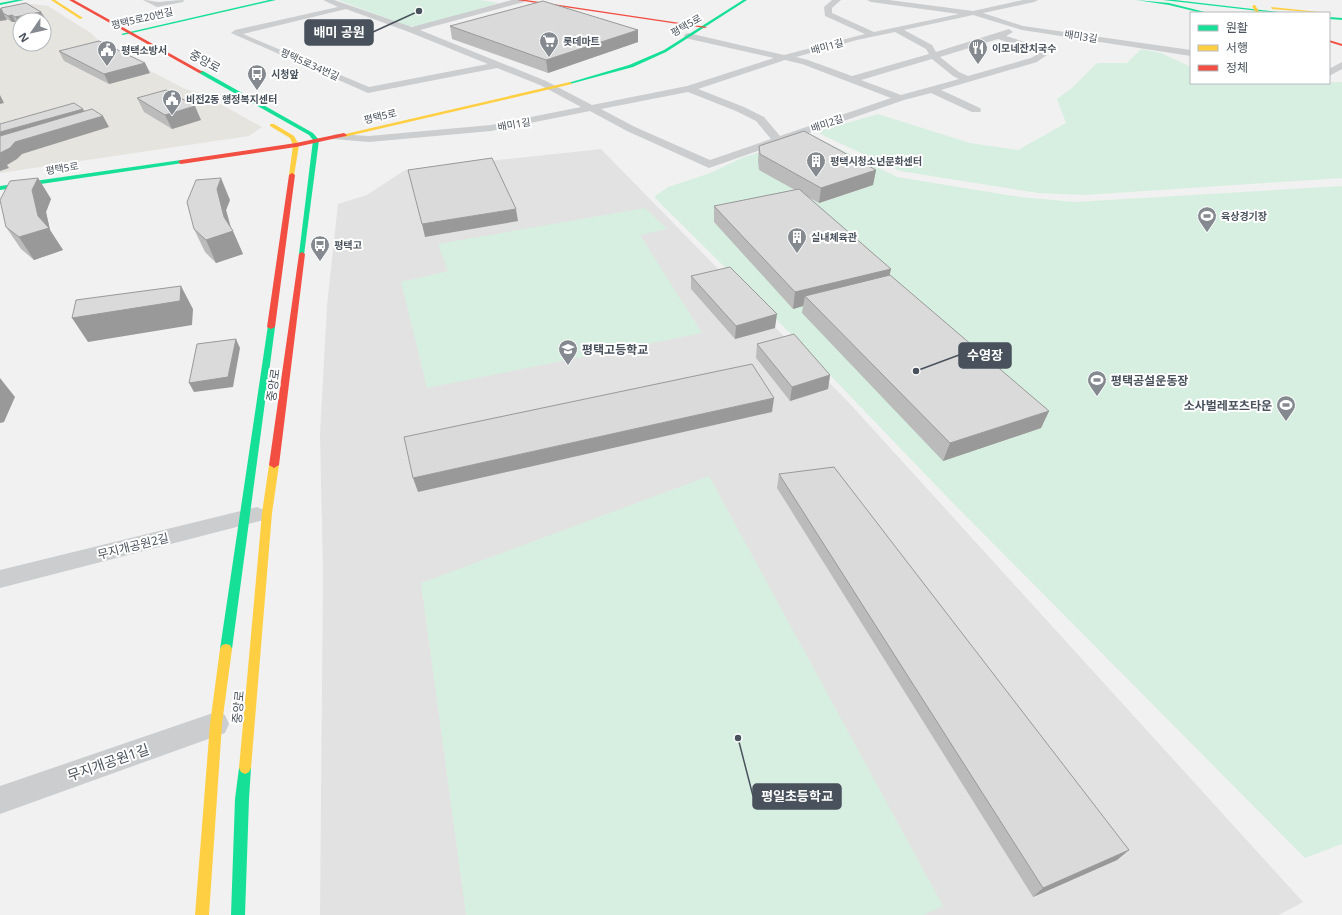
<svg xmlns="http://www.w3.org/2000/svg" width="1342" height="915" viewBox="0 0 1342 915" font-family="'Noto Sans','Noto Sans KR',sans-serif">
<rect width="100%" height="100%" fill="#f1f1f1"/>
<path fill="#e5e4df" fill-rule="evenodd" d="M32,4L48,6L91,33L105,47L183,88L202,94L262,127L249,136L0,173V9ZM20,20H44V44H20Z"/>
<path fill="#e3e2e2" d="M601,149L851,405L1303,902L1279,915H320L323,573L320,434L327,305L338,204L367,195L405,170Z"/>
<path fill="#d7efe1" d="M338,0H480L499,3L419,26H408Z
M1141,49L1161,53L1191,67V83L1275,84L1342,82V178L1084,195L1038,193L900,171L816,132L878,114L970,143L1018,150L1066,123L1057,99L1072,88L1097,63H1127Z
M815,137L897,177L1020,197L1075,202L1342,186V844L1305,858L950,500L753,295L654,197L668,187L710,173L744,157Z
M645,208L667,229L640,235L702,333L427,388L401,282L448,271L438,244Z
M709,476L943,906L923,915H466L421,583Z"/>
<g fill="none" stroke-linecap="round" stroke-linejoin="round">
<path fill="#cbcdcf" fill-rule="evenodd" d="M143,0C149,0 155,2 160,2C168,1 175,0 184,0L183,2L157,7Z
M323,0H334L412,27L512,0H525L524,2L420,30L546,81L592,105L687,86L774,58L685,38L684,36L685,34L688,33L784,55L865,34L825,16L824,7L832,0H841L832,8V13L874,32L959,14L871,2L867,0H889L973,11L1023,0H1038L1034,2L983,13L1023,26L1191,50V56L1022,30L973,15L904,30L932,45L936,52L1009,29L1013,32L1006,36L1041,47L1047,55L1037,62L941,90L980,108L981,110L980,112H972L931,93L904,100L709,168L627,131L590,111L491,131L369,142L333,139L331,137L333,135L337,134L369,136L491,125L581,107L540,85L497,68L368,93L231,33L235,30L338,7ZM346,9L409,32L488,64L369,87L243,34ZM895,32L926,49L929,54L852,76L808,60L796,57L857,40ZM998,39L1035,51L1038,54L1031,58L968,76L959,72L940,57ZM932,59L953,76L959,79L901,95L861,80ZM785,60L802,64L891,98L780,136L764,117L744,107L698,89ZM688,92L736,111L756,121L771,139L710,160L635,127L601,109Z
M1342,62V69L1329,76V69Z
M257,507L264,510L267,515L264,520L0,588V570Z
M216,712L225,715L229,724L225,733L0,814V786Z"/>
<path fill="#16e098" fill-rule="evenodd" d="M16,0H24L0,5V3Z
M269,0H276L123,35L121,34Z
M743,0H747L666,52L633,67L570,84L568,83L629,65L664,50Z
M1136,0L1169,3L1209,13H1202L1169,5Z
M1163,0H1175L1288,13H1276Z
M1329,17L1342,18V20L1329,19Z
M199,71H203L313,133L319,140L304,255H300L299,254L313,140L309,135L199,73Z
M181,160L183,161V163L0,190V186Z
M268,325H271L275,327L232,649L230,653L226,654L222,653L220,649Z
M245,762L249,764L251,768L249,799L245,915H231L235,799L239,768L241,764Z"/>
<path fill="#ffcf43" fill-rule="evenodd" d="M51,0H55L83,18L80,19Z
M1254,5H1255L1260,13H1256L1252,6Z
M1271,7L1320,12L1322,13L1272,9Z
M570,82L572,84L344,137L341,135Z
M270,124H274L294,136L299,145L294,176L289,175L293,145L290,138L270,126Z
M274,462L279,465L272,513L251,768L249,772L245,774L241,772L239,768L262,513L269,465Z
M226,644L230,645L232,649L222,724L209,915H195L210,724L220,649L222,645Z"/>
<path fill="#f24e42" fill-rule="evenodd" d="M69,0H74L203,72L199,73Z
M517,0H526L707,27L705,28Z
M1329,40L1342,44V46L1329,42Z
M344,133L347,135L346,136L296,147L181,164L178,162L181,160L296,143Z
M292,173L295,175L275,327L271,329L267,327L289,175Z
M302,252L305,254L279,465L274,468L269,465L299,254Z"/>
</g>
<path fill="#bbbbbc" d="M26,3L41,12L45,18L35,20H20V23H19L16,22H12L7,19L0,21V8H1Z
M450,26L638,30V42L548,73L452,39Z
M59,51L145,63L150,73L109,84L64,61Z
M137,98L201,120L172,129L144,112Z
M759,146L876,170L873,185L819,203L808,197L891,269L889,275L1049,411L1041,428L943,461L802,313L803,306L793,309L714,222V206L795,190L759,170L758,161Z
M38,178L51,199L46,212L50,230L63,250L34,260L21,249L6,227Z
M230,200L226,210L231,228L243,254L216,263L205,252L194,229Z
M691,276L775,328L735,339L691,289Z
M757,344L830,375L828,389L790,401L756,358Z
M779,474L1129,850L1117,860L1033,897L777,488Z"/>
<path fill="#999" d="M0,8L7,20L0,21Z
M41,12L45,18L35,20H20V23H19L15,17Z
M12,15L16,22H12L8,16Z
M638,30V42L548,73L546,60Z
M145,63L150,73L109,84L104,74Z
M0,95L4,103L0,104Z
M195,106L201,120L172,129L165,115Z
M83,109L89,120L0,146V132Z
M103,116L109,127L22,154L17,159L7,165L9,168L0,171V153L15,142Z
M876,170L873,185L819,203L821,188Z
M38,178L51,199L46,212L50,230L63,250L34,260L19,237L38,216L32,190Z
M221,178L230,200L226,210L232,232L233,231L243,254L216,263L206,240L217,189Z
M516,209L518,221L425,237L422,224Z
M891,269L887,286L805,296L803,306L793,309L795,292Z
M181,286L193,309L192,325L88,342L72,318Z
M777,314L775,328L735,339L736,326Z
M236,339L240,348L233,387L194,392L189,383Z
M830,375L828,389L790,401L792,387Z
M0,378L15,397L4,422L0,423Z
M774,398L772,412L418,492L413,478Z
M1049,411L1041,428L943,461L950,443Z
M1129,850L1117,860L1033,897L1043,888Z"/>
<path fill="#dadadb" stroke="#999" d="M543,1L638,30L546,60L450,26Z
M26,3L41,12L15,17L12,15L8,16L3,13L1,8Z
M99,41L145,63L104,74L59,51Z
M166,90L195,106L165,115L137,98Z
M74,103L83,109L0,132V124Z
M92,109L103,116L15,142L10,148L0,153V136Z
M804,131L876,170L821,188L760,154L759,146Z
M492,158L516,209L422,224L408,170Z
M38,178L32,190L38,216L49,228L19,237L6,227L0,200L10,181Z
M221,178L217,189L224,217L233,231L206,240L194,229L187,202L196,180Z
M799,189L891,269L795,292L714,206Z
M730,267L777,314L736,326L691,276Z
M890,275L1049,411L950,443L805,296Z
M181,286L180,301L72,318L76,300Z
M794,334L830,375L792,387L757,344Z
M236,339L228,377L189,383L197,344Z
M752,364L774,398L413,478L404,437Z
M834,467L1129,850L1043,888L779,474Z"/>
<defs>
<symbol id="supermarket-pin" viewBox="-11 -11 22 30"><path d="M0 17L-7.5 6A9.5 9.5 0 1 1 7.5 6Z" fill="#848a90" stroke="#fff"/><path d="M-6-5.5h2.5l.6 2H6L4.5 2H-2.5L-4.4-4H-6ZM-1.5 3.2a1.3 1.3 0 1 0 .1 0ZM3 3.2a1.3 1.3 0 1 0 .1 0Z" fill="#fff"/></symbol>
<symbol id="restaurant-pin" viewBox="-11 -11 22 30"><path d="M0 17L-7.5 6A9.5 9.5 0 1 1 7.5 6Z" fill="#848a90" stroke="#fff"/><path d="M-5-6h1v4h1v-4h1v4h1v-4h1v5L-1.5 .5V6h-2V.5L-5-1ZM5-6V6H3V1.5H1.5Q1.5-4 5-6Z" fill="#fff"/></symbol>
<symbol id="civic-pin" viewBox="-11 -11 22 30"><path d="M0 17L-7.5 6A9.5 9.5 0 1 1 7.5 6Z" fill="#848a90" stroke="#fff"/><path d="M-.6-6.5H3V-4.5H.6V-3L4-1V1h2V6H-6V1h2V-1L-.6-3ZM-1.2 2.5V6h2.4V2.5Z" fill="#fff"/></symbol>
<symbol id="bus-pin" viewBox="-11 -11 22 30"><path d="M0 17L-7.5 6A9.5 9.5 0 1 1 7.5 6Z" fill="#848a90" stroke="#fff"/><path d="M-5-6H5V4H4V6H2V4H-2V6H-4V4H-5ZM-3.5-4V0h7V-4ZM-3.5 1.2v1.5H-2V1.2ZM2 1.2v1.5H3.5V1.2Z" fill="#fff"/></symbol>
<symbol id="building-pin" viewBox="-11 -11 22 30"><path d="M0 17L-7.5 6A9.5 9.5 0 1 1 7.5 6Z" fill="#848a90" stroke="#fff"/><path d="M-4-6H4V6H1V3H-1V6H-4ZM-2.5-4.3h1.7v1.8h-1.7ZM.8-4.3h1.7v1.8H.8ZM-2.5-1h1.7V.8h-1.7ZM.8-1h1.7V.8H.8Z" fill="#fff"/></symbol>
<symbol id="stadium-pin" viewBox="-11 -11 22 30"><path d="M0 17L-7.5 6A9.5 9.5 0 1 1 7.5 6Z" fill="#848a90" stroke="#fff"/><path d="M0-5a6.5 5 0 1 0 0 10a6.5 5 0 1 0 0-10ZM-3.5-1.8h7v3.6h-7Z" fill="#fff"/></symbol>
<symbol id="school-pin" viewBox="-11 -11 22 30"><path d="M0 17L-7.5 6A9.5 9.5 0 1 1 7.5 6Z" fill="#848a90" stroke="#fff"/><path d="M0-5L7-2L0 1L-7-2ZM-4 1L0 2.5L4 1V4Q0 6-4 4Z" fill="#fff"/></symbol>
</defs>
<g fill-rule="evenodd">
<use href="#supermarket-pin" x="538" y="30" width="22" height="30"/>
<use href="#restaurant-pin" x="967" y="37" width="22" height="30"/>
<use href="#civic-pin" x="96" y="39" width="22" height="30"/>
<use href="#bus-pin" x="246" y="63" width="22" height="30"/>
<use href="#civic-pin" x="161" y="88" width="22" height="30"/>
<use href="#building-pin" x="805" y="150" width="22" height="30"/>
<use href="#stadium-pin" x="1196" y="205" width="22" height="30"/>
<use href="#building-pin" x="786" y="226" width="22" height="30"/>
<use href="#bus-pin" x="309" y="234" width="22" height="30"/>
<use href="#school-pin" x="557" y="338" width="22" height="30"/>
<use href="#stadium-pin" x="1086" y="369" width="22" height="30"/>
<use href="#stadium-pin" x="1275" y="394" width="22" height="30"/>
</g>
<g text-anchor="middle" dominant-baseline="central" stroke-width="4" stroke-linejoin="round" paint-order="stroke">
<g font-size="10" fill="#49525c" stroke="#fff">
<text transform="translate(142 18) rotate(-13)">평택5로20번길</text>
<text transform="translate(686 25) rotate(-30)">평택5로</text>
<text transform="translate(1081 36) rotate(9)">배미3길</text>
<text transform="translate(827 46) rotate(-15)">배미1길</text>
<text transform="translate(310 64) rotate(24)">평택5로34번길</text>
<text transform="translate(380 116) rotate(-13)">평택5로</text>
<text transform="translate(827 123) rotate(-19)">배미2길</text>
<text transform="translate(514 124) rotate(-10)">배미1길</text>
<text transform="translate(62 168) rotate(-9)">평택5로</text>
</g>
<g font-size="10" font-weight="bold" fill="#49525c" stroke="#fff" text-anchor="start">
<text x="563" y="41">롯데마트</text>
<text x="992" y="48">이모네잔치국수</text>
<text x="121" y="50">평택소방서</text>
<text x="271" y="74">시청앞</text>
<text x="186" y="99">비전2동 행정복지센터</text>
<text x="830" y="161">평택시청소년문화센터</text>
<text x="1221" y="216">육상경기장</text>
<text x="811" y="237">실내체육관</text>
<text x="334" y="245">평택고</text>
</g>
<g font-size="12" fill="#49525c" stroke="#fff">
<text transform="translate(205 61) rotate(29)">중앙로</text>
<text transform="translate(273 385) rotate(-82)">중앙로</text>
<text transform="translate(133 546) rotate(-14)">무지개공원2길</text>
<text transform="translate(238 707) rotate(-85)">중앙로</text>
</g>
<g font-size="12" font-weight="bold" fill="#49525c" stroke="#fff" text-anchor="start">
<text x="582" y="349">평택고등학교</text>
<text x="1111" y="380">평택공설운동장</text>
<text x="1272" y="405" text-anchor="end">소사벌레포츠타운</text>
</g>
<g font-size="14" fill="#49525c" stroke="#fff">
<text transform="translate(108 762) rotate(-19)">무지개공원1길</text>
</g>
</g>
<path fill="none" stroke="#49525c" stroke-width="1.5" d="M419 11L373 32M916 371L959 355M738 738L753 796"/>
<g fill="#49525c" stroke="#fff" stroke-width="1.5">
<circle cx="419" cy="11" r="4"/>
<circle cx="916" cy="371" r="4"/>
<circle cx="738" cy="738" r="4"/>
</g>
<g fill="#49525c" stroke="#49525c" stroke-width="1.5">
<rect x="305" y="20" width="68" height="25" rx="4"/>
<rect x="959" y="343" width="52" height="25" rx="4"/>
<rect x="753" y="784" width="88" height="25" rx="4"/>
</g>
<g font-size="13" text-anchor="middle" font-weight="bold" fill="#fff">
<text x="339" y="37">배미 공원</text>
<text x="985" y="360">수영장</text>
<text x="797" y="801">평일초등학교</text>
</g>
<rect x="1190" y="12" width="140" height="72" fill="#ffffff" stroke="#b6babe"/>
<rect x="1198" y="25" width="20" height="6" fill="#16e098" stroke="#b6babe"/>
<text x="1226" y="32" font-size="12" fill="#49525c">원활</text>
<rect x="1198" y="45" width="20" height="6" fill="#ffcf43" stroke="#b6babe"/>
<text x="1226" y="52" font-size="12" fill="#49525c">서행</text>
<rect x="1198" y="65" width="20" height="6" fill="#f24e42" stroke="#b6babe"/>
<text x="1226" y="72" font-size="12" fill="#49525c">정체</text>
<g transform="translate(32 32) rotate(236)"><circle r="19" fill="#ffffff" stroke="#b6babe"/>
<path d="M0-3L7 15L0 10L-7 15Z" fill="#848a90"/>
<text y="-6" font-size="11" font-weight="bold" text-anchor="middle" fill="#49525c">N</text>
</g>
</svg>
